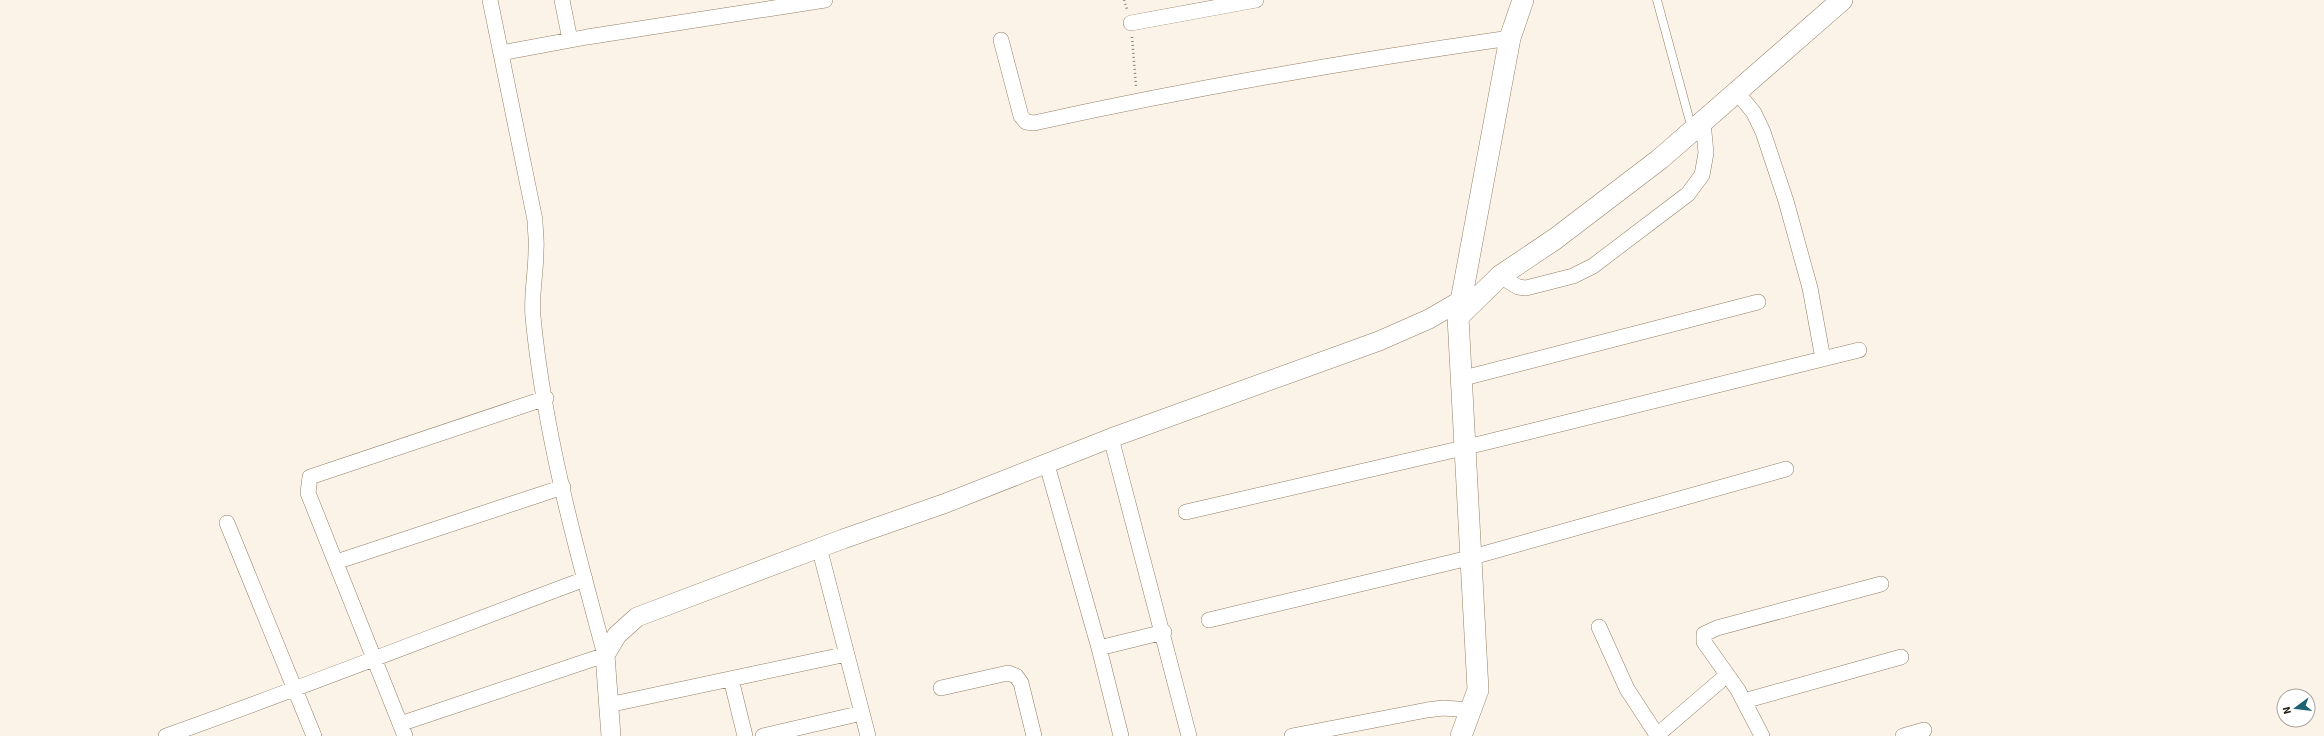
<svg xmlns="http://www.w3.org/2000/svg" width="2324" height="736" viewBox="0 0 2324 736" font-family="'Source Sans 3',sans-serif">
<rect width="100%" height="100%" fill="#fcf3e8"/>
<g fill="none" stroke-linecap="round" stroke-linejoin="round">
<defs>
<path id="service" d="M1657,0L1692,129"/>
<path id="minor" d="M562,0L570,40
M1131,23L1256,0
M1001,40L1021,116L1026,122L1034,123C1192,88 1350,61 1510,38
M501,53L587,37L825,0
M1737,92L1754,113L1763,132L1786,201L1810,288L1823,359
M1500,276L1518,287L1526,288L1573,276L1593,266L1688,194L1702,175L1706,153L1703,122
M1460,379L1758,302
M1111,438L1189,736
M1047,465L1099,648L1121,736
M1186,512L1463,448L1859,350
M227,523L314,736
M819,547L868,736
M336,562L563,487
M1209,620L1469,558L1786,469
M1599,627L1627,689L1657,735
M1099,648L1164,632
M731,679L745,736
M941,688L1008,673L1016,676L1021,683L1034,736
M1744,701L1901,657
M608,705L847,654
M400,724L605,655C575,545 544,431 533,317C531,295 536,273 536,250C537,240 535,230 535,220L490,0
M166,736C307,686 445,631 585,579
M405,736L308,493L310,477L546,398
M763,736L862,713
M1292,736L1427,710L1443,708L1471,710
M1656,736L1727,675
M1762,736L1738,690L1704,642V634L1717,628L1881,584
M1903,736L1924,730"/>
<path id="tertiary" d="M611,736L605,655L617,635L637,617L843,539L946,503L1111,438L1379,341L1429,319L1460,301"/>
<path id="secondary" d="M1458,317L1500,276L1555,239L1660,159L1842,0
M1461,736L1478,690L1458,317L1510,38L1523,0"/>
</defs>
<use href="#service" stroke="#927f65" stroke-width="9"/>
<use href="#minor" stroke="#927f65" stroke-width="16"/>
<use href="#tertiary" stroke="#927f65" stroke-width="20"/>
<use href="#secondary" stroke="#927f65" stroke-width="22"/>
<path stroke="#888075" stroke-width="2.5" stroke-dasharray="1 3" stroke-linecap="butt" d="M1124,0L1127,9
M1132,37L1136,86"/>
<use href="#service" stroke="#fff" stroke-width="8"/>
<use href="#minor" stroke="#fff" stroke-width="15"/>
<use href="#tertiary" stroke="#fff" stroke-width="19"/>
<use href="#secondary" stroke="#fff" stroke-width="21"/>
</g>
<g transform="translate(2296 708) rotate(255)"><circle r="19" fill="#ffffff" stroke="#a9a5a1"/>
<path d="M0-3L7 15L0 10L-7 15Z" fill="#1b6372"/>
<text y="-6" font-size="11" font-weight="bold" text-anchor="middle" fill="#271f15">N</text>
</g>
</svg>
